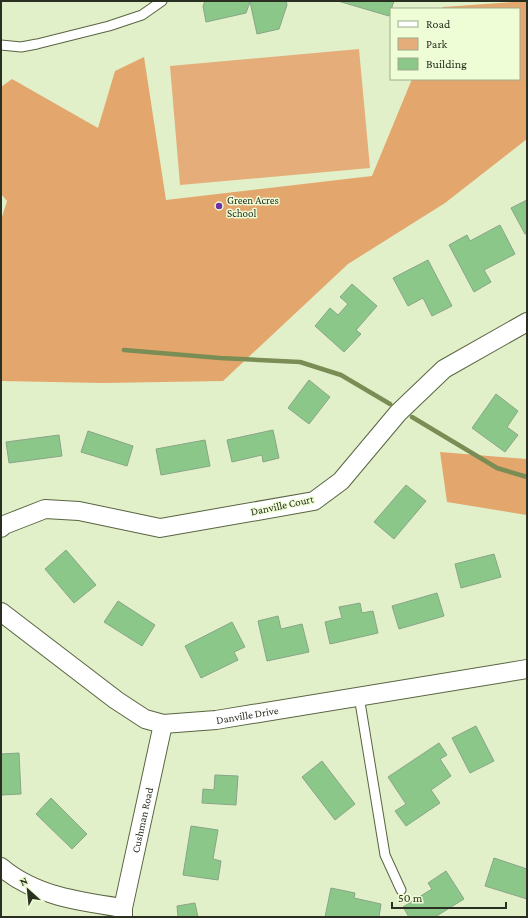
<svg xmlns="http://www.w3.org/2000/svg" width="528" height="918" viewBox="0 0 528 918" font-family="'Crimson Pro',serif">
<rect width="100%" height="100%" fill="#e1f0c9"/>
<path fill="#e5ad79" d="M359,49L370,168L180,185L170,66Z"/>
<path fill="#e3a66c" d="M527,1V139L445,203L348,264L223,381L103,383L1,381V220L7,201L1,194V87L12,79L98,128L115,71L144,57L166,200L372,176L412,79H519V9H442L443,7Z
M440,452L527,459V515L447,502Z"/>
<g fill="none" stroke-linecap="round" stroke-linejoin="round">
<path stroke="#7a8d54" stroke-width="4.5" d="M124,350L220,358L300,362L341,375L390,404
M412,417L497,468L527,477"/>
</g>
<path fill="#8cc78a" stroke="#88a587" d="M205,1H286L287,5L279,29L257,34L250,2L246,13L206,22L203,6Z
M338,1H394L389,16Z
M527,200V233L525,234L511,208Z
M500,225L515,254L484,270L491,282L474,292L449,245L467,235L470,241Z
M428,260L452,306L432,316L423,298L408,306L393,278Z
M352,284L377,306L356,330L361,334L344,352L315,326L330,308L338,315L348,304L340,297Z
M309,380L330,397L309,424L288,408Z
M496,394L518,411L507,427L518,435L505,452L472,428Z
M273,430L279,458L263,462L262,455L232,462L227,440Z
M88,431L133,446L127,466L81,452Z
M59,435L62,456L9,463L6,442Z
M205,440L210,466L161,475L156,449Z
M406,485L426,501L394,539L374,522Z
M66,550L96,585L74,603L45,569Z
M494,554L501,577L461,588L455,564Z
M437,593L444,616L399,629L392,606Z
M118,601L155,625L142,646L104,622Z
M360,603L362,613L373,611L378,633L330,644L325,622L342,618L339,607Z
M278,616L281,629L302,624L309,652L267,661L258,621Z
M232,622L245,647L234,652L238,660L201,678L185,646Z
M476,726L494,761L470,773L452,738Z
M439,743L447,755L440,759L451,776L431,790L440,803L406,826L395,811L406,804L388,777Z
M19,753L21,794L1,795V754Z
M322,761L355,804L335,820L302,777Z
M215,775L238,776L236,805L202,803L203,789L214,790Z
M51,798L87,834L72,849L36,814Z
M191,826L218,830L213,859L221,861L218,880L183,875Z
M494,858L527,869V899L485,886Z
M446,871L464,899L435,917H409L403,907L432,889L428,883Z
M331,888L355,893L354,898L381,904L379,917H325Z
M195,903L198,917H178L177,906Z"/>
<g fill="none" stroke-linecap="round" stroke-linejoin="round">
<defs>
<path id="lane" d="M1,45L21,47L37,44L109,26L142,15L162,1
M359,696L385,855L401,890"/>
<g id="street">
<path d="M1,528L4,525L45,509L79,511L160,528L314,501L341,481L398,413L444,369L527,322"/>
<path id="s1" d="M1,612L116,700L145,719L163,724L216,720L527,669"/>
<path d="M1,867C35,896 81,902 123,908"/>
<path id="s2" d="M123,917V908L163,724"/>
</g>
</defs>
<use href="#lane" stroke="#596442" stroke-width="11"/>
<use href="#street" stroke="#596442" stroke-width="20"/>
<use href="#lane" stroke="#fff" stroke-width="9"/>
<use href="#street" stroke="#fff" stroke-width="18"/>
</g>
<circle fill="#6d30a6" stroke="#effdd6" stroke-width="1.5" cx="219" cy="206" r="4"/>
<g text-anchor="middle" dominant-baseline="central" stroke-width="3" stroke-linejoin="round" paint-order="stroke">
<g font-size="11" fill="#2a3021" stroke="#effdd6" text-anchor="start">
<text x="227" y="200">Green Acres<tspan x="227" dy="13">School</tspan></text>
</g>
<g font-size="11" fill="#2a3021" stroke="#effdd6">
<text transform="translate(282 505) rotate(-12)">Danville Court</text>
<text stroke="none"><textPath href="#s1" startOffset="283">Danville Drive</textPath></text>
<text stroke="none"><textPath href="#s2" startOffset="99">Cushman Road</textPath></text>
</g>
</g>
<rect width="528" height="918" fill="none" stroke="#2a3021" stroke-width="4"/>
<rect x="390" y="8" width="130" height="72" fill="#effdd6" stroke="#a0ab8e"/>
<rect x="398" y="21" width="20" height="6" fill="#ffffff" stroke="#a0ab8e"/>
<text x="426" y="28" font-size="12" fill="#2a3021">Road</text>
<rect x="398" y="38" width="20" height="12" fill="#e5ad79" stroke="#a0ab8e"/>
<text x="426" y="48" font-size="12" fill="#2a3021">Park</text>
<rect x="398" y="58" width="20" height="12" fill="#8cc78a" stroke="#a0ab8e"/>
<text x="426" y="68" font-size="12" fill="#2a3021">Building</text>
<g transform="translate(28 890) rotate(333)" stroke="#effdd6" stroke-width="3" paint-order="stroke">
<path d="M0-3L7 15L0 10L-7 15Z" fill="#2a3021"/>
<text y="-6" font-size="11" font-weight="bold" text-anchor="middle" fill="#2a3021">N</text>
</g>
<path d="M392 902v6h114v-6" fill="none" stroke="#2a3021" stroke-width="2"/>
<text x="398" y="902" font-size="12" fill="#2a3021" stroke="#effdd6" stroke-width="3" paint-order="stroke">50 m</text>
</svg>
